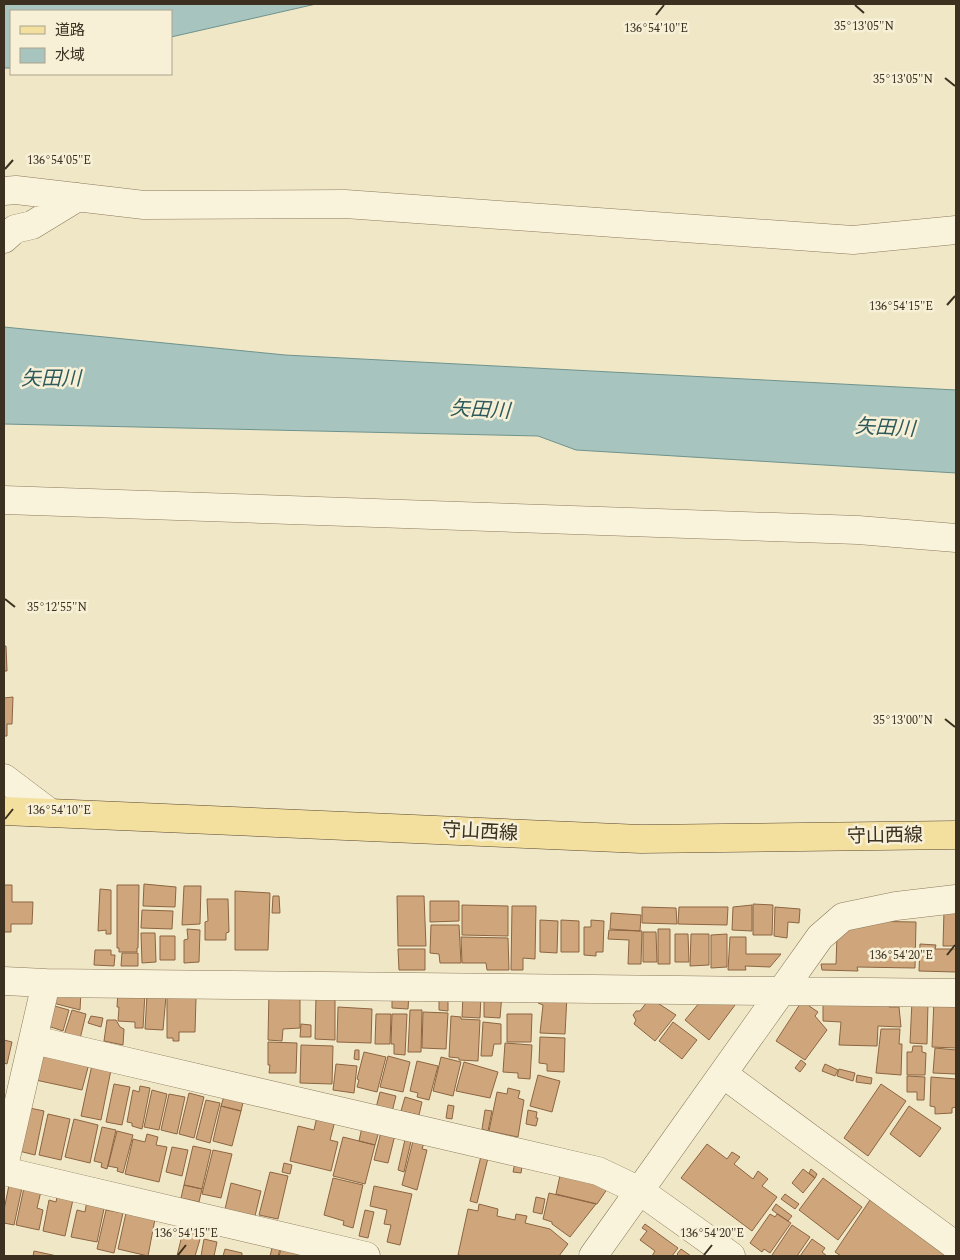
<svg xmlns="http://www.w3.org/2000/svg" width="960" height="1260" viewBox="0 0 960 1260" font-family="Spectral,'Noto Sans JP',serif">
<rect width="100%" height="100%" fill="#f0e7c7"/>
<path fill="#a8c4be" stroke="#6e938d" d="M4,4H316L171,37V11H11V68H4Z
M4,327L285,355L956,390V473L576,450L538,436L4,424Z"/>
<path fill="#cfa67c" stroke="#8c6541" d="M4,646H6L7,671H4Z
M13,697L12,724H7V736H4V698Z
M144,884L176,887L175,907L143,906Z
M4,885H12V902H33L32,924H11V932H4Z
M117,885H139L138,948H137V952H119V948H117Z
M184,886H201L200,924L182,925Z
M100,889L111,890V934H106V930L98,931Z
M235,891L270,893L268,950H235Z
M273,896H279L280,913H272Z
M397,896H424L426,946H398Z
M207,899H228L229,932L226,933V940H205V922L208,921Z
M430,901H459V921L430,922Z
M753,904L773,905L772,935H753Z
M462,905L508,906V936L462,935Z
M752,905V931L732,930L733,907Z
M512,906H536L535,959L523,958V970H511Z
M642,907L676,908L677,924L642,923Z
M679,907H728L727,925L678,924Z
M775,907L800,909L799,923L788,922L787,938L774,936Z
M142,910L173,911L172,929L141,928Z
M944,911H956V946H943Z
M611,913L641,915L640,931L610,929Z
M540,920L558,921L557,953L540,952Z
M561,920L579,921V952H561Z
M591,920L604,921L603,952H596V956L584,955V927H591Z
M856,921L916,922L915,968L857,967L858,971L822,970L821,964H836L837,936Z
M431,925H459L461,963H440L439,954L430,953Z
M187,929L200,930L199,962L184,963V940L188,939Z
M658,929H670V964H658Z
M609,930L642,931L641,964H628L629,940L608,939Z
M643,932H656L657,962H643Z
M141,933H155L156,962L142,963Z
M675,934H688L689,962H675Z
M691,934H709V965L690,966Z
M727,934V967L711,968V935Z
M160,936H175V960H160Z
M461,937L508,938L509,970H487L486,963H462Z
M730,937H746V954H781L770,967L745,966L746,970H728Z
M920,944L936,945L935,949H956V972L919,971Z
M398,949H425V970H399Z
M95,950H111V955H115L114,966L94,965Z
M122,953H138V966H121Z
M57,990L81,991L80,1010L49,1002Z
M118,991L145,993L143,1028H135V1022L118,1021L119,1007H117Z
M269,991L300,992V1028L283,1029L282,1041L268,1040Z
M484,993L502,994L500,1018L484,1017Z
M392,994H409L408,1009L392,1008Z
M540,994L567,996L565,1034L540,1033L543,1005L538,1003Z
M147,995L166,996L163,1030L145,1029Z
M463,995L481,996L480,1018L462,1017Z
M316,996H335V1040L315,1039Z
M705,996L730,997L735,1005L709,1040L685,1020Z
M167,997L196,998L195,1032H179V1041H173V1038H167Z
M439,997H448V1011L439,1010Z
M650,998L676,1015L655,1041L634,1024L636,1020L633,1015L636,1011H640Z
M934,1000L956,1002V1048L932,1047Z
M802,1001L818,1012L815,1016L827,1030L805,1060L776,1041Z
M912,1001L928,1002L927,1044L910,1043Z
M823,1003L890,1004L889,1007H899L901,1027L878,1026L877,1046L839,1045L841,1022L823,1021Z
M51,1005L69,1010L63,1031L45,1025Z
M338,1007L372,1009L371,1043L337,1042Z
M72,1010L86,1014L80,1039L64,1035Z
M410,1010H422L421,1052H408Z
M423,1012L448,1013L446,1049L422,1048Z
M376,1014H391L390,1044H375Z
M392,1014H407L405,1055L394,1054V1044H391Z
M507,1014H532L531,1042H507Z
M91,1016L103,1018L101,1027L88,1023Z
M451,1016L461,1017V1019L480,1020L478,1061L459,1060V1058L449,1057Z
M107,1020H116L120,1027L124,1029L123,1045L104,1041Z
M483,1022L501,1024V1044H494L492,1056H481Z
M673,1022L697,1040L682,1059L659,1041Z
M301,1024L311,1025V1037H300Z
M881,1029H900L899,1044H902L901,1075L876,1073Z
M540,1037L565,1038L564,1072L547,1071V1064L539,1063Z
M4,1040L12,1042L7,1064L4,1063Z
M268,1042L297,1043L296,1073H269L270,1065H268Z
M505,1043L532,1045L530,1079L518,1078V1073L503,1072Z
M301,1045L333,1046L332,1084L300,1083Z
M913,1046H922V1052L926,1053L925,1075H907V1052H912Z
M935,1048L956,1050V1074L933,1073Z
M355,1050H359V1060L354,1059Z
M364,1052L386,1057L377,1092L357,1087L359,1080L357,1079Z
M37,1054L90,1060L82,1090L31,1079Z
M388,1056L410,1062L403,1092L380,1087Z
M441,1057L461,1062L453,1096L433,1091Z
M93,1060L112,1065L101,1120L81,1116Z
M801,1060L806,1064L800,1072L795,1068Z
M417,1061L438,1066L429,1100L417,1097L418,1093L410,1091Z
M464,1062L498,1072L490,1098L456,1091Z
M336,1064L357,1066L354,1093L333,1090Z
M825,1064L838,1070L835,1076L822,1071Z
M839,1069L855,1073L853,1081L837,1076Z
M538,1075L560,1081L552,1112L530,1106Z
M857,1075L872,1078L871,1084L856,1082Z
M907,1076L925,1077L924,1100H917V1092H907Z
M931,1077L956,1079V1107L952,1108V1113L935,1114V1107L930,1106Z
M114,1084L130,1087L122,1125L106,1122Z
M881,1084L906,1101L868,1156L844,1138Z
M140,1086L150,1088L142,1129L132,1126V1123L127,1122L133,1090L139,1092Z
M508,1088L520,1091L518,1098L524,1100L518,1137L489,1131L497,1092L507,1094Z
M152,1090L167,1094L159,1130L144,1127Z
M380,1092L396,1096L392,1112L376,1108Z
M189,1093L204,1097L194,1138L179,1134Z
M225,1093L244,1098L241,1111L221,1106Z
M169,1094L185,1097L177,1134L161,1130Z
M405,1097L422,1102L419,1115L401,1111Z
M206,1100L220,1103L210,1143L196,1139Z
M448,1105L454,1106L452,1119L446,1118Z
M221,1106L241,1111L232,1146L213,1141Z
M909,1106L941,1128L920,1157L890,1134Z
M25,1107L44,1111L35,1155L19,1151Z
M485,1110L492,1111L488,1131L482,1129Z
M528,1110L537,1112L536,1118H538L536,1126L526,1124Z
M318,1112L336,1117L330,1140L338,1142L331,1171L290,1161L298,1126L314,1130Z
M48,1114L70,1119L61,1160L39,1155Z
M74,1119L98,1125L90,1163L65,1157Z
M102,1127L116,1130L107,1169L101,1167L102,1163L94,1161Z
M362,1127L379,1131L375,1145L359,1141Z
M117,1131L133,1135L123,1173L117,1171L118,1168L108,1166Z
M381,1132L395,1135L388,1163L374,1160Z
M147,1134L158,1137L156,1145L167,1147L159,1182L125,1174L133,1139L145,1142Z
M406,1135L412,1137L404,1172L398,1170Z
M343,1137L375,1145L365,1184L333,1176Z
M414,1137L425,1140L422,1149L427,1150L417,1190L402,1185Z
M707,1144L727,1159L732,1152L740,1157L734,1164L753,1179L758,1171L768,1179L762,1186L777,1197L752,1231L681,1178Z
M193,1146L211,1150L202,1189L184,1185Z
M172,1147L188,1150L182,1176L166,1172Z
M213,1150L232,1154L221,1198L202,1194Z
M481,1156L488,1158L477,1203L470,1201Z
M516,1158L523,1160L521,1173L513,1172Z
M284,1163L292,1165L290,1174L282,1172Z
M803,1169L815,1178L803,1193L792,1183Z
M811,1169L817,1174L815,1178L809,1173Z
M561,1171L612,1182L597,1204L556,1194Z
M270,1172L288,1176L278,1219L259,1215Z
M333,1178L363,1185L353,1228L343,1225L344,1221L324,1215Z
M823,1178L862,1207L838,1240L799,1210Z
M25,1183L42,1187L37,1208L43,1210L39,1230L16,1225Z
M231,1183L261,1191L255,1216L225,1209Z
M9,1185L22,1188L14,1225L4,1223V1210Z
M184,1185L202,1189L199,1202L181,1198Z
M374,1186L412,1194L400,1245L387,1242L391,1225L384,1224L387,1210L370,1206Z
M58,1192L74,1195L65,1236L43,1231L49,1200L56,1202Z
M549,1193L596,1204L570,1237L552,1224V1222L543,1219Z
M785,1194L799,1204L795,1209L781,1199Z
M536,1197L545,1199L542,1214L533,1212Z
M87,1200L105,1204L97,1242L71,1237L77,1210L85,1212Z
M870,1200L941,1249L948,1256H841L835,1252Z
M479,1204L498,1209L497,1216L515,1220L516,1214L527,1216L525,1223L550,1229L568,1244L559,1256H465L458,1255L468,1209L478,1211Z
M776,1204L792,1216L788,1221L772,1210Z
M106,1210L123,1213L114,1253L97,1249Z
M365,1210L374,1212L368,1238L359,1236Z
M126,1213L155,1219L148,1256L118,1249Z
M770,1214L775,1217L777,1214L791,1223L770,1253L764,1249L762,1252L750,1243Z
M188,1221L204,1225L201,1236L185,1231Z
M645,1224L678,1248L672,1256H652L655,1251L640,1240L647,1231L642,1228Z
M792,1225L810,1237L797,1256H773L772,1255Z
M183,1231L201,1236L195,1256H177Z
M204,1239L217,1242L214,1256H201Z
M812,1239L825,1248L822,1252L827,1256H800Z
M283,1243L303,1255V1256H279Z
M273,1244L281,1246L278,1256H270Z
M225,1249L242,1253V1256H223Z
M681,1249L691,1256H679L677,1254Z
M34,1251L57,1256H33Z"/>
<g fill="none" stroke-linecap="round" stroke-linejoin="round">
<defs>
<path id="minor" d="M4,191L16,190L144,205L345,204L853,240L956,230
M4,239L15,229L32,225L78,197
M4,500L858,530L956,538
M4,778L49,812
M4,981L46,983L956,993
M34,1040L598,1171L640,1191L731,1256
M723,1074L956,1246
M4,1166L46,983
M4,1171L366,1256
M593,1256L820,937L843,917L896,906L956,899"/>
<path id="major" d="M4,811L641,839L956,835"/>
</defs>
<use href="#minor" stroke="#8c7a5c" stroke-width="29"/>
<use href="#major" stroke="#5a4730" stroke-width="29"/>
<use href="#minor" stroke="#faf3db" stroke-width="28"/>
<use href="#major" stroke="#f3e09f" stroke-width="28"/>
</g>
<path fill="none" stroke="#3c3020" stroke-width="2" d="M855,5L864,13M656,15L664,5M945,78L955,86M5,169L13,160M947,305L955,296M5,599L15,607M945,719L955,727M5,819L13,809M947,955L955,945M178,1255L186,1245M704,1255L712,1245"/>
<g text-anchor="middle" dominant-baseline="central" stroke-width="5" stroke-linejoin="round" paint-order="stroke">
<g font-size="19" fill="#3c3020" stroke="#f7f0d7">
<text transform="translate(480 832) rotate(3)">守山西線</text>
<text transform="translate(885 836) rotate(-1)">守山西線</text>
</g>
<g font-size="20" font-style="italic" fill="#2f5b5c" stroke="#f7f0d7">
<text x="51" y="379">矢田川</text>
<text transform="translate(480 410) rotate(3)">矢田川</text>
<text transform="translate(885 428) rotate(3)">矢田川</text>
</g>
</g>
<g font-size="12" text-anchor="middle" fill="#3c3020" stroke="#f7f0d7" stroke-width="5" stroke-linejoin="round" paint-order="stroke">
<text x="864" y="30">35°13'05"N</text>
<text x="656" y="32">136°54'10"E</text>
<text x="903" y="83">35°13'05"N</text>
<text x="59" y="164">136°54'05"E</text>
<text x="901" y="310">136°54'15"E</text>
<text x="57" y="611">35°12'55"N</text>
<text x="903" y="724">35°13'00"N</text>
<text x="59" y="814">136°54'10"E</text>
<text x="901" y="959">136°54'20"E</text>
<text x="186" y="1237">136°54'15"E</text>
<text x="712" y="1237">136°54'20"E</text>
</g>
<rect width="960" height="1260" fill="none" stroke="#3c3020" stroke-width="10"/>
<rect x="10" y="10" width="162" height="65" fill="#f7f0d7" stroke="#aca38e"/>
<rect x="20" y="26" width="25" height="8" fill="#f3e09f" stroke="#aca38e"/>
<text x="55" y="35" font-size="15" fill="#3c3020">道路</text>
<rect x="20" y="48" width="25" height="15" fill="#a8c4be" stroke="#aca38e"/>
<text x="55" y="60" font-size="15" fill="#3c3020">水域</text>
</svg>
